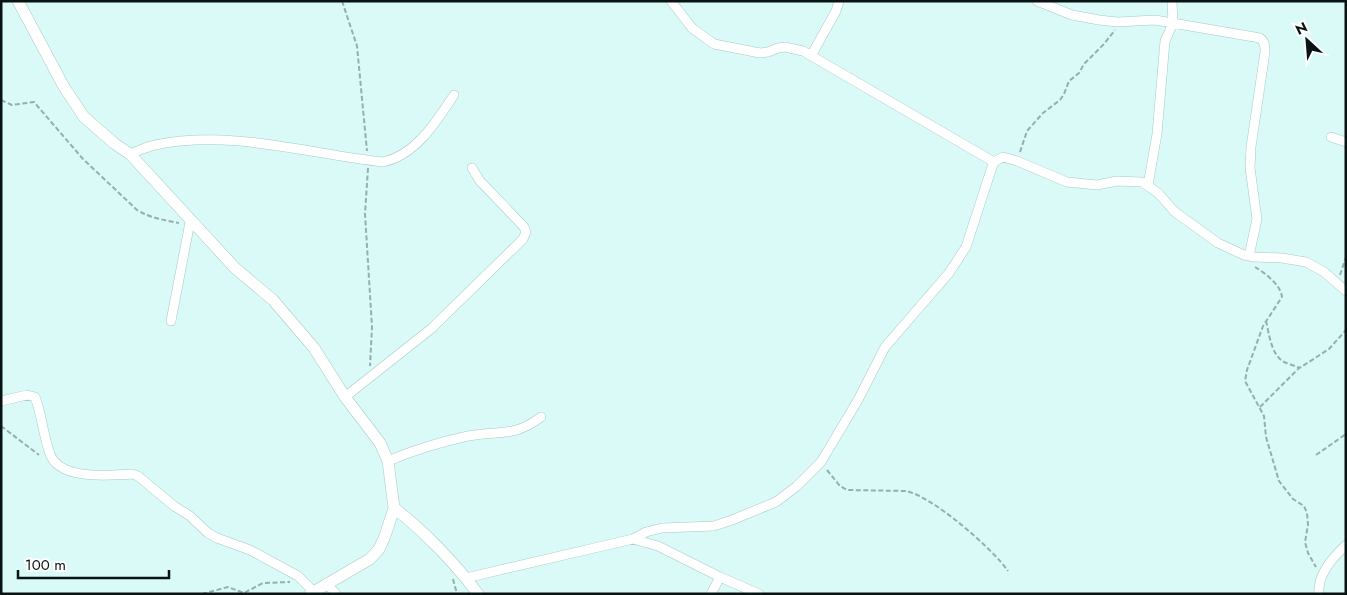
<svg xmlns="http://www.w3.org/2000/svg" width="1347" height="595" viewBox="0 0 1347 595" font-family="Jost,sans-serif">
<rect width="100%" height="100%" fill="#d9faf7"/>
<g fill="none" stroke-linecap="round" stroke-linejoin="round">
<defs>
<path id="minor" d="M671,1L692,28L714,44L760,53L768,52L778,48L785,47L803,51L994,162
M1037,1L1072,15L1099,20L1117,22L1155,20L1260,38C1265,42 1265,46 1265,52L1251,147L1250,168L1257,219L1249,256
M811,56L836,11L839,1
M1331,137L1346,142
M130,154C138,151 146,147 155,145C231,129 308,154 383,162C416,155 436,122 454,95
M1148,185L1157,134L1165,41L1173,23L1172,1
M171,321L190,222
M345,397L432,328L523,239L526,232L524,227L480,181L472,168
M1,401L27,395L35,397C42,415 43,435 50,454C60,481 110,475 132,474L138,476L174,506L190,516L208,533L217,538L250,550L298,576L313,591
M388,461C414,450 440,442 468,436C499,430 513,438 541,417
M633,539L658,546L720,577L759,594
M466,578L633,539L646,532L662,528L714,526L732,520L776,502L797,486L821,462L858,400L885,347L949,273L966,247L992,167L994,162L1003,157L1017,161L1067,182L1097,185L1117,181L1142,182L1158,193L1175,212L1218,243L1244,255L1254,257L1282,258L1306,262L1324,272L1346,291
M326,583L336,594
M711,594L720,577
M1319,594C1317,575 1333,557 1346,545"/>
<path id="tertiary" d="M18,1L64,87L84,117L115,144L130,154L235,268L273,300L314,348L345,397L380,443L388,461L394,508L385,536L379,549L370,559L310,594
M394,508C423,530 456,564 478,594"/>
</defs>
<use href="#minor" stroke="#a9c8c6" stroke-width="10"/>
<use href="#tertiary" stroke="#a9c8c6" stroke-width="12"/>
<path stroke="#95afad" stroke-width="2" stroke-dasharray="5 2.5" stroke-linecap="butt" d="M342,1L357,46L367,151
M1,100L12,105L34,102L83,159L137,210C150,218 164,220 179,223
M1020,152L1027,131L1043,113L1060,100L1064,94L1069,81L1079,73L1084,64L1104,44L1115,30
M368,168L365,214L372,327L370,366
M1255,267C1265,273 1281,285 1282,297L1263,326L1247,370L1245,381L1264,416L1266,437L1279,481L1293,499L1304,506L1307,513L1308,525L1305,542L1308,553L1316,567
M1340,275L1346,257
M1266,321C1269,333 1271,355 1284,362C1289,364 1295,366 1300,368
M1260,407L1298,369L1329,349L1346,330
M1,426L39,455
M1316,455L1346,434
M827,470L840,486L847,490L906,491C932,496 992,548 1008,571
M453,579L457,594
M202,594L228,587L244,593L263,583L290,582"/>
<use href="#minor" stroke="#fff" stroke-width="9"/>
<use href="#tertiary" stroke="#fff" stroke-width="11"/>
</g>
<rect width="1347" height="595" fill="none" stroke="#081413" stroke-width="5"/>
<g transform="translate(1307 40) rotate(334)" stroke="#ffffff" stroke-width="4" paint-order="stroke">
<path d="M0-4L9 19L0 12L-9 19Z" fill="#081413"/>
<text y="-8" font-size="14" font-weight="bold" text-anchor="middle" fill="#081413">N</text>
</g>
<path d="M18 570v8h151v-8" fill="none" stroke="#081413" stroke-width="2.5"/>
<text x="25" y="570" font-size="15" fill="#081413" stroke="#ffffff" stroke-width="4" paint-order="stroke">100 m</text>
</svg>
